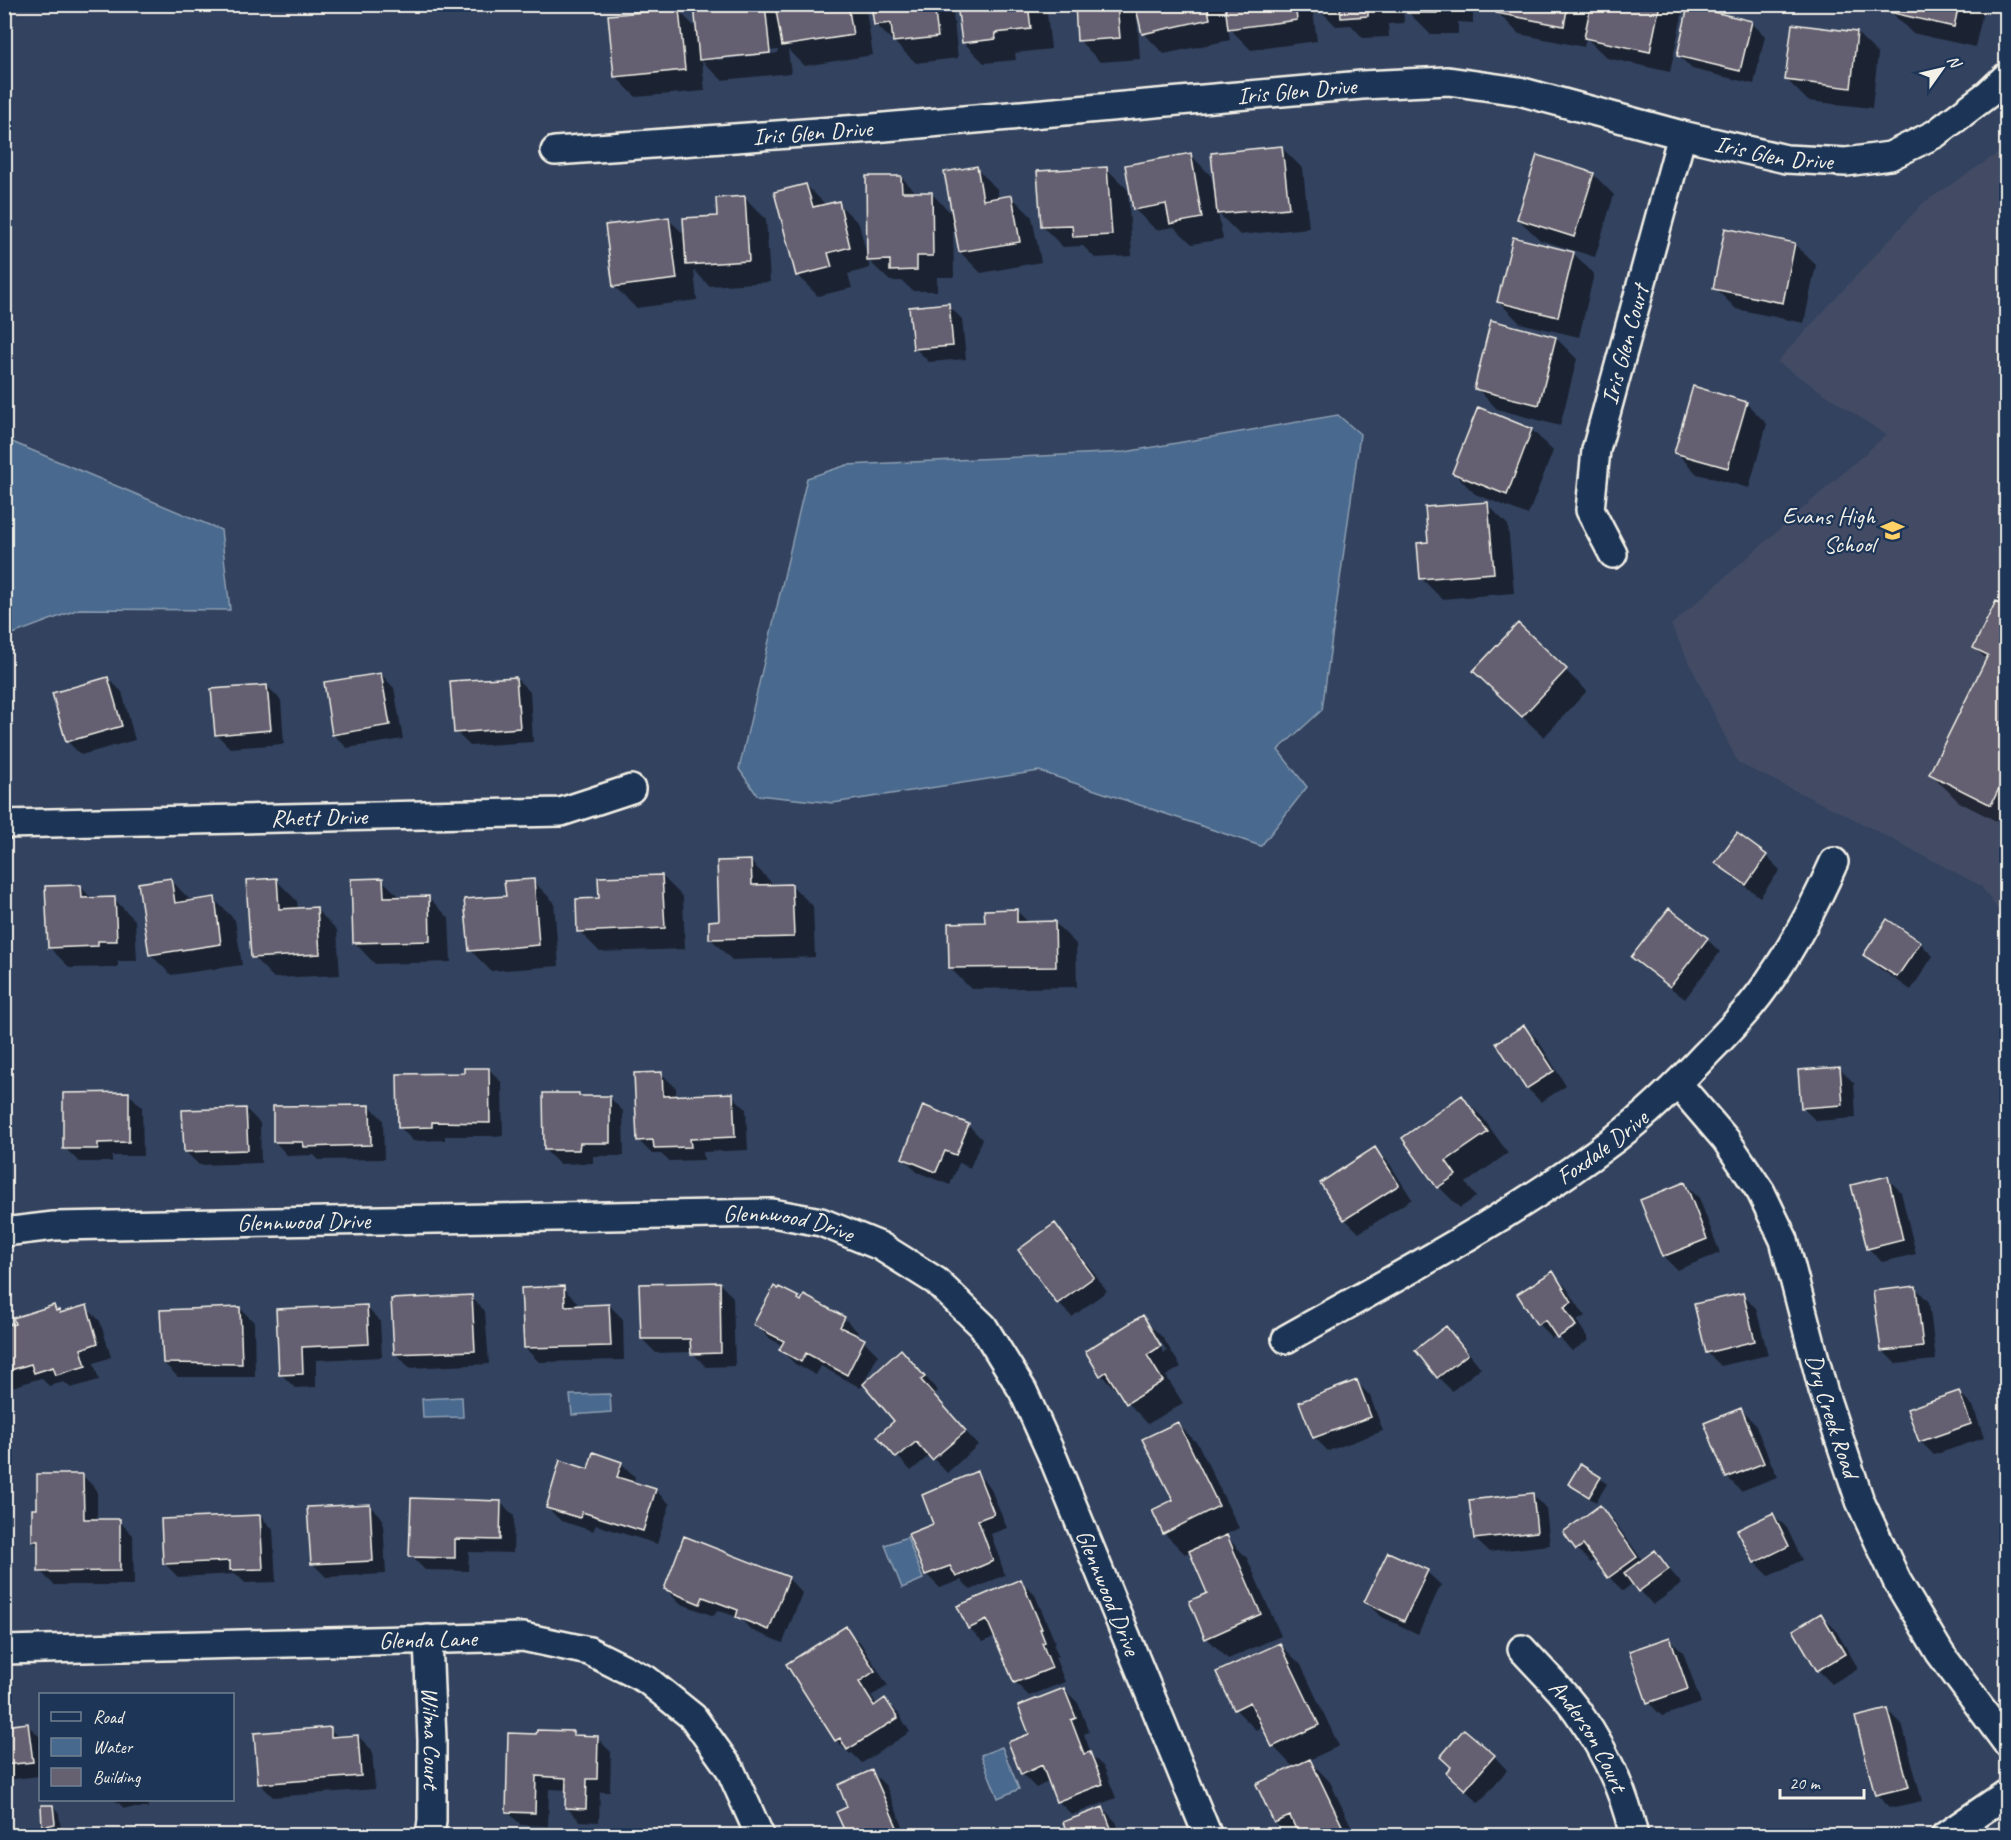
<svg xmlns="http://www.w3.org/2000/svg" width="2011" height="1840" viewBox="0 0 2011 1840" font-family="Caveat,sans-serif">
<rect width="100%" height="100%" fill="#33425f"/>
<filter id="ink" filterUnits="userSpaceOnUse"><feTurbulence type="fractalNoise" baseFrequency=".0167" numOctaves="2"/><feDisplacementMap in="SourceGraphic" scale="12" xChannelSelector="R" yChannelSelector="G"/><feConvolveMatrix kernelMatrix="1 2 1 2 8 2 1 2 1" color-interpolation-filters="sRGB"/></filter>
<g filter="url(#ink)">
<path fill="#424b64" d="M2006,148V921L1981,886L1846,815L1738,763L1671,625L1886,435L1777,362L1923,203Z"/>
<path fill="#48698e" stroke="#8d9fb2" stroke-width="1.5" d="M1338,415L1360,434L1322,710L1278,750L1307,787L1261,846L1039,771L833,803L757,795L739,769L807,478L847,465L1125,452Z
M5,439L221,530L230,610L79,609L5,637Z
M610,1394L611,1412L572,1415L570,1395Z
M462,1397L463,1417L423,1418L422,1399Z
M907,1537L923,1579L902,1588L885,1545Z
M1002,1747L1019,1789L998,1798L981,1755Z"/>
<path fill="#0007" fill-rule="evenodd" d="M695,4H772L778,10L777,4H865L873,55L804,66L788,50L791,73L722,80L702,61L705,91L636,97L615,76L678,10L698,30ZM778,50V53L717,60V57Z
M873,4H952L958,58L916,63L875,24Z
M959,4H1046L1051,49L1015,53L1016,60L984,63L963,42Z
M1076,4H1223L1226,19L1228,18L1226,4H1312L1317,41L1251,50L1228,27L1230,40L1164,54L1143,33L1139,14H1137L1140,59L1100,62L1079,40Z
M1314,4H1403L1404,23L1388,24L1389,37L1363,38L1351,25L1336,26Z
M1409,4H1490V10L1473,9V23L1458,22V34H1430L1409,13Z
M1499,4H1677L1683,11L1670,72L1607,58L1586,38L1584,47L1519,34L1498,13Z
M1893,4H1985L1975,47L1912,33L1891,12Z
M1751,22L1765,36L1754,84L1692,69L1678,55Z
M1857,33L1878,54L1872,108L1808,101L1787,80Z
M1282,148L1303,169L1309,228L1240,235L1218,213L1223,239L1192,244L1174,227L1156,230L1134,209L1190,154L1211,176L1214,191Z
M976,168L997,189L999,198L1011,196L1032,217L1041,262L981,273L960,252L954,221H953L954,277H937V291H913L902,281H890L868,260L870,268L848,274L852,288L818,296L797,275L806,185L826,205L838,203L859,224L867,256L901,177L917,193H931L953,215Z
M1107,169L1128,190L1132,256L1095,258L1083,246L1063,247L1042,226Z
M1593,174L1614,195L1595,257L1540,240L1518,219Z
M745,198L766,219L770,282L709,286L694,270L697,300L636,308L614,286L668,219L686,236L719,217Z
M1794,244L1816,265L1804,323L1736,309L1715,288Z
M1573,253L1594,274L1579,337L1520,323L1499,302Z
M948,305L962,319L966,359L929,362L915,348Z
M1556,338L1577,359L1560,426L1497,409L1476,388Z
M1746,403L1767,424L1749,488L1697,474L1676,452Z
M1532,430L1553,451L1528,515L1475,494L1454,473Z
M1487,504L1508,525L1514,593L1442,599L1421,578L1430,543Z
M1996,603L2006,608V826L1959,802L1931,774L1987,660L1974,647Z
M1518,625L1587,691L1544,737L1496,692Z
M381,674L394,688L403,739L347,748L333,734Z
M108,678L122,692L135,740L81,755L67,741Z
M516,678L530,692L533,742L470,746L456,732Z
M267,686L281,700L284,744L230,748L216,734Z
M1766,856L1780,870L1760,897L1731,876L1717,863Z
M750,861L771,882V886L791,885L813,906L815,957L732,960L711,939L721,922Z
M662,876L683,897L685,949L600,952L579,931L600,899Z
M170,879L192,902L214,899L235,920L242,965L171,975L150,954Z
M276,880L297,901L298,910L316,909L337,930L340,975L274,978L253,957Z
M382,880L401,898L428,897L449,918L451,962L375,964L354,942Z
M533,881L554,902L559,966L491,971L470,950L507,897Z
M81,887L93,900L114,899L135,920L137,961H118V967L70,968L49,947Z
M1017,911L1029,923H1055L1076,944L1077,987L971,989L950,968L986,924Z
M1707,939L1720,952L1685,999L1647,970L1633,957Z
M1920,943L1933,956L1911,990L1879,968L1865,954Z
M1524,1027L1538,1040L1566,1086L1541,1102L1527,1088Z
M489,1069L502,1083L503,1136H445V1140L413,1141L400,1127L465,1075Z
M1840,1069L1854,1083L1856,1118L1816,1121L1802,1107Z
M662,1074L676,1088V1097L732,1095L746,1109L748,1150L703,1152L704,1160L669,1161L661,1154H652L638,1140Z
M128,1093L142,1107L143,1156H112V1162H79L65,1148Z
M578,1094L581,1098L609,1097L623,1111L624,1156H593V1163L559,1164L545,1150Z
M1462,1097L1483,1118L1508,1153L1466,1183L1476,1197L1460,1208L1439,1187L1404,1139Z
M370,1106L383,1120L384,1159L319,1160L314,1155L288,1156L275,1142Z
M246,1109L260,1123L261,1163L199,1165L185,1151Z
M968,1125L982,1139L970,1168L959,1163L950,1185L917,1172L904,1158Z
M1375,1149L1389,1163L1412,1199L1359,1233L1345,1219L1322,1183Z
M1887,1178L1901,1192L1916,1254L1882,1262L1868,1248Z
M1685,1184L1699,1198L1720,1253L1677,1270L1663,1256Z
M1055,1225L1069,1239L1107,1291L1072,1317L1058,1303Z
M1552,1273L1566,1287L1585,1316L1577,1321L1589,1340L1572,1351L1557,1335L1552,1338L1538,1324L1519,1294Z
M719,1283L733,1297L735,1366L706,1367L692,1352L656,1353L642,1339Z
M563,1288L577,1302V1307L609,1305L623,1319L624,1360L539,1362L525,1348Z
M1916,1288L1929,1302L1936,1360L1896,1364L1882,1350Z
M1742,1295L1756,1308L1768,1355L1721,1366L1707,1352Z
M471,1297L485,1311L489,1364L410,1368L396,1354Z
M798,1298L802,1302L844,1318L858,1332L855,1337L864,1341L878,1355L861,1388L821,1366L816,1375L795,1364L781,1350L783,1346L769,1338L755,1324Z
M54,1307L61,1315L86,1307L100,1321L111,1357L94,1363L99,1380L71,1388L64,1382L49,1386L41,1378L12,1387L4,1380V1326L12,1327Z
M366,1307L380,1321L382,1357L316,1360V1387L295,1388L281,1374L278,1310Z
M240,1308L254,1322L255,1377H178L164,1363Z
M1142,1317L1163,1338L1181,1367L1166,1376L1183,1403L1148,1424L1102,1375ZM1156,1339H1159L1167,1351L1164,1353Z
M1446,1328L1460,1342L1481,1368L1452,1391L1438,1377Z
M915,1365L938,1391L933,1395L978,1445L947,1473L930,1455L911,1471L879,1436L896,1421Z
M1357,1382L1370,1396L1383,1431L1328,1451L1315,1438L1301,1402Z
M1959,1392L1973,1406L1984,1438L1934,1455L1920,1441Z
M1741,1410L1755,1424L1777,1477L1741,1491L1727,1477Z
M1177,1423L1198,1444L1239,1528L1225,1535L1247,1558L1281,1636L1228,1659L1207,1638L1209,1594L1190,1552L1185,1554L1164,1533L1175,1500Z
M621,1463L635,1477L633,1483L656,1491L670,1504L657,1544L596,1525L593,1531L561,1521L547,1507L589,1471Z
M977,1473L990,1487L1007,1528L991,1534L1005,1575L971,1590L961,1580L940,1588L926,1574L935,1525Z
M83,1476L97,1490V1521H119L133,1535L134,1585H54L40,1571V1547L33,1541L38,1510Z
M1600,1478L1607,1484L1596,1502L1576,1490L1570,1484Z
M1532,1494L1546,1508L1550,1545L1489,1552L1475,1539Z
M500,1502L514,1516L513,1553L469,1552L468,1571L425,1570L411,1556Z
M369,1505L383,1519L386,1574L326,1577L312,1563Z
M1600,1507L1614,1521L1643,1561L1654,1552L1682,1584L1653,1605L1633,1583L1623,1591L1609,1577L1596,1559L1591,1563L1577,1549L1565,1532Z
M1773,1514L1787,1528L1802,1560L1769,1576L1755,1562Z
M260,1516L273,1530L276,1582L245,1583L236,1574L178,1577L164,1563Z
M685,1538L789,1579L802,1593L783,1643L751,1630L740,1618L717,1610L714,1616L679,1603L666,1589Z
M1427,1572L1441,1585L1418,1634L1380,1616L1366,1602Z
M1021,1581L1035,1595L1055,1642L1053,1643L1058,1656L1055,1657L1065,1682L1029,1696L1016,1683L996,1636L983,1642L969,1628Z
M1821,1615L1835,1629L1858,1668L1832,1684L1818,1670Z
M846,1628L860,1642L888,1686L871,1696L877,1705L885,1700L899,1714L910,1732L862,1763L852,1753L850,1754L836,1740Z
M1669,1638L1683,1652L1701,1703L1662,1716L1648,1702Z
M1280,1644L1301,1665L1339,1746L1309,1760L1330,1782L1356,1836H1289L1275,1822L1294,1768L1273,1746L1263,1726L1256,1730L1235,1709Z
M1064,1689L1078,1703L1089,1732L1084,1734L1092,1756L1104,1767L1116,1798L1072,1815L1058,1801L1050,1781L1036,1788L1022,1774L1031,1735Z
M1888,1710L1902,1724L1922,1801L1890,1808L1876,1794Z
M4,1723L8,1727L28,1725L40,1737V1776L4,1780Z
M330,1729L339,1738L358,1736L372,1750L375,1789L273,1797L259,1783Z
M572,1732L577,1737L597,1738L611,1752L610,1792H600L599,1822L580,1821L566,1807L567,1790L549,1789L548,1826L521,1825L507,1811L537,1736Z
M1494,1756L1507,1770L1479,1803L1448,1773Z
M872,1772L886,1786L907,1836H848L849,1808Z
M115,1800H147L148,1808H124Z
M53,1806L59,1813L61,1830L50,1833L43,1826Z
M1103,1808L1116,1822L1121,1835L1123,1836H1070Z"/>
<path fill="#656171" stroke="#f4f1e8" stroke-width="1.5" d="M694,4H765L770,53L699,60Z
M775,4H848L853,35L782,46Z
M871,4H934L938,37L893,42L891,23L874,25Z
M957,4H1028L1031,29L995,33L996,39L962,43Z
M1075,4H1117L1120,38L1077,41Z
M1135,4H1207L1210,19L1142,34Z
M1225,4H1295L1297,20L1228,29Z
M1340,4H1368V16L1341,18Z
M1408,4H1438L1437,13H1407Z
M1498,4H1568L1564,26L1496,13Z
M1591,4H1660L1650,52L1584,38Z
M1891,4H1959L1954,27L1889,12Z
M1688,6L1752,21L1740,71L1677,56Z
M679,9L685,70L614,77L608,15Z
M1792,24L1857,32L1851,88L1785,80Z
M1282,146L1289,208L1217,214L1211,153Z
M1191,153L1202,218L1170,224L1166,204L1133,210L1125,165Z
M1537,155L1594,173L1574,237L1517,219Z
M977,166L983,200L1012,195L1020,242L959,252L944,172Z
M1107,167L1112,235L1073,237L1072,225L1041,226L1037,171Z
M866,176H901L902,192H932L933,256H917V270L890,271V260L867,261Z
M806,184L813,207L839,201L850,247L828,253L832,267L796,276L774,192Z
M745,196L749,261L686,265L683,218L717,216L716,198Z
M669,217L677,279L613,287L605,225Z
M1725,228L1795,243L1783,303L1713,289Z
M1513,237L1574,252L1558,317L1497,302Z
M949,303L953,346L913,349L909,307Z
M1491,320L1556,337L1539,405L1474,389Z
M1693,386L1747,402L1728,468L1674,453Z
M1478,407L1532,429L1507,495L1452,473Z
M1488,502L1494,573L1420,579L1417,543L1428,542L1425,507Z
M1996,601L2006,606V715L2001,727L2006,730V774L1991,805L1929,774L1988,655L1973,648Z
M1518,623L1567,669L1522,717L1473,671Z
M381,673L390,725L332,735L324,682Z
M108,677L122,726L66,742L52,693Z
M516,677L520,728L454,733L450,681Z
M267,685L271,730L215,735L211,689Z
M1737,833L1767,855L1746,885L1715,863Z
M751,860L752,885L792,884L794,937L709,939V921L719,920L717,861Z
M662,875L665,928L577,932L576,899L599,898L598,877Z
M171,878L175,903L215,897L221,944L149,955L138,883Z
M277,878L279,909L317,907L320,954L251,958L246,880Z
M383,878L384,897L429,896L430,941L353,943L351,879Z
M534,879L539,945L469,951L464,899L506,896L504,881Z
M81,885L82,898L115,897L117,941H98V946L48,948L45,886Z
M1669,908L1708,938L1670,987L1631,957Z
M1017,909V922L1055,921L1056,967L949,968L948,923L985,922L984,910Z
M1887,919L1921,942L1897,977L1863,955Z
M1524,1025L1554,1071L1526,1089L1496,1043Z
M1840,1067L1843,1105L1801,1108L1798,1070Z
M464,1068H489L490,1123L432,1122V1127L398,1128L397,1074L464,1073Z
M662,1072L663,1096L733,1093L735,1137L690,1139L691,1147L654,1148L653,1140L637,1141L634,1073Z
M129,1092V1142L98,1143V1149H63V1093Z
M543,1093H579V1096H610V1143H580L579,1150H544Z
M1462,1095L1488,1132L1446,1161L1456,1175L1437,1188L1402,1138Z
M370,1105L371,1145L304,1147L303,1142H273V1106Z
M923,1105L969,1124L956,1155L945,1151L936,1172L902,1158Z
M246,1108L248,1150L184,1152L182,1110Z
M1375,1147L1399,1185L1344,1220L1320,1183Z
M1888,1176L1903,1240L1867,1249L1851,1185Z
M1685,1182L1707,1239L1662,1257L1640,1200Z
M1055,1223L1094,1277L1057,1304L1018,1250Z
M1553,1271L1572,1302L1564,1307L1576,1326L1557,1338L1545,1320L1537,1325L1517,1294Z
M720,1282L721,1353L691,1354L690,1339H641L639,1284Z
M564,1286L565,1306L609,1304L611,1346L524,1348L521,1288Z
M774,1286L778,1289L779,1287L799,1297L798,1299L801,1301L804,1295L845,1317L840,1327L865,1339L847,1375L806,1353L801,1362L779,1350L784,1341L753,1325Z
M1916,1286L1923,1347L1881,1351L1873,1291Z
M1743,1293L1755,1341L1706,1353L1694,1304Z
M472,1295L475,1351L394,1354L391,1299Z
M54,1305L56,1311L59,1310L60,1313L87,1305L98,1343L81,1349L86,1366L56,1375L53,1367L34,1373L31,1364L4,1372V1324L10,1323L11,1325L15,1324L13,1318Z
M367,1305L369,1344L302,1347L303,1374L279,1375L276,1309Z
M240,1307L242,1364L163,1363L160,1310Z
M1143,1315L1161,1346L1147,1355L1163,1381L1126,1404L1106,1372L1100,1376L1085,1351Z
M1446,1326L1468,1354L1437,1378L1415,1350Z
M901,1349L925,1377L921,1380L966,1431L932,1460L916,1442L896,1458L877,1436L894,1421L863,1384Z
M1357,1380L1371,1417L1313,1438L1299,1402Z
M1959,1391L1971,1424L1919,1442L1907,1409Z
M1741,1408L1764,1463L1726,1478L1704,1423Z
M1178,1422L1219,1506L1163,1534L1152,1510L1173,1500L1142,1439Z
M593,1452L622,1462L617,1477L656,1489L643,1531L582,1512L580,1518L546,1508L560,1460L588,1469Z
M1580,1464L1601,1477L1589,1497L1568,1484Z
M977,1471L994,1514L978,1520L993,1561L956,1577L950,1566L925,1575L908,1534L933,1524L922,1495Z
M37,1474H83L84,1519H120V1571L38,1572V1541H32V1509H37Z
M1533,1493L1537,1532L1474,1539L1469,1500Z
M411,1498L501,1501L500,1540L455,1539V1558L409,1557Z
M370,1504L373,1561L311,1564L307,1507Z
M1600,1505L1637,1557L1608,1578L1583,1545L1576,1550L1563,1532Z
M1773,1513L1789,1546L1754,1563L1737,1530Z
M260,1515L263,1569L230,1570V1561L163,1564L161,1519Z
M1227,1535L1261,1614L1205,1639L1189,1601L1207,1593L1189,1551Z
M684,1536L789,1577L769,1630L736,1617L738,1610L703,1597L700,1604L664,1589Z
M1655,1550L1669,1569L1638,1592L1624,1573Z
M1388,1552L1428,1570L1404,1621L1364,1602Z
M1021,1579L1042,1629H1040L1045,1642L1042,1643L1052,1668L1014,1683L987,1620L968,1629L957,1606Z
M1821,1613L1845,1654L1817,1671L1793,1630Z
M846,1626L875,1671L859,1682L874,1706L885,1698L898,1718L847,1750L840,1738L835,1741L786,1664Z
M1670,1637L1688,1689L1647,1703L1629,1651Z
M1280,1643L1319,1725L1272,1747L1250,1702L1234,1710L1216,1672Z
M1064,1688L1076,1718L1071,1720L1084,1754L1090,1752L1103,1784L1056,1802L1042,1765L1021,1775L1008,1742L1029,1734L1018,1706Z
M1888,1709L1909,1787L1875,1795L1855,1717Z
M28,1723L33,1762L4,1765V1726Z
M331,1727V1737L358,1735L361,1776L258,1784L254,1733Z
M1464,1729L1495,1755L1465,1790L1446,1773L1451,1767L1440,1757Z
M537,1730L573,1731V1735L598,1736L597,1779H587L586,1809L565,1808L566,1778L536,1776L535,1813L506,1812L508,1733L536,1734Z
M1310,1759L1347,1836H1299L1290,1816L1274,1823L1256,1784Z
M872,1770L901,1836H847L836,1812L847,1807L838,1785Z
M41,1805H53L55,1824L42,1827Z
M1103,1807L1114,1836H1068L1063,1822Z"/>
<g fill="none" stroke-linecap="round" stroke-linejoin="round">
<defs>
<g id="minor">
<path id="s1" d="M555,151L873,128L1362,85L1448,81L1519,91L1682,135L1786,159L1846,162L1890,156L1935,134L1988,94L2006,77"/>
<path id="s2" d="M1613,554L1590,510L1596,450L1682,135"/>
<path id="s3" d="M4,824L561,812L631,789"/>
<path id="s4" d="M1678,1084L1726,1140L1761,1192L1784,1240L1823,1390L1860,1501L1897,1581L1940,1653L2006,1742"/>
<path id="s5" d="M4,1232L54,1226L772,1213L821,1222L880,1246L936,1281L983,1326L1023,1391L1054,1460L1208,1836"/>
<path id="s6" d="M1286,1339C1398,1276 1514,1216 1616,1138C1648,1113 1678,1084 1706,1054C1729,1031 1753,1006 1771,978C1796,942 1816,903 1834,862"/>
<path id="s7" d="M428,1639L432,1740V1821L430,1836"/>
<path id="s8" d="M1522,1649C1540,1669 1561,1689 1577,1711C1603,1747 1624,1791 1634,1836"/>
<path id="s9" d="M4,1650L523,1637L589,1651L647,1680L693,1717L730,1769L760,1836"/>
<path d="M1945,1836L2006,1794"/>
</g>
</defs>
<use href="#minor" stroke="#f4f1e8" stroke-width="32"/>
<use href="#minor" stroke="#1d3557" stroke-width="27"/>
</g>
</g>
<defs>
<symbol id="school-bare" viewBox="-9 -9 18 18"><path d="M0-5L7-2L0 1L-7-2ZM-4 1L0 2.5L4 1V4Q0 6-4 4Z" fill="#ffd166" stroke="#1d3557" stroke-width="2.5" paint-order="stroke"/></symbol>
</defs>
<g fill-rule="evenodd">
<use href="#school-bare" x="1876" y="514" width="33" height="33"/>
</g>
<g text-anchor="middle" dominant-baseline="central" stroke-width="4.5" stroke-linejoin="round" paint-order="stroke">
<g font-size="24" fill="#f4f1e8" stroke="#1d3557">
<text stroke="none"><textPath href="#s1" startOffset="744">Iris Glen Drive</textPath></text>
<text stroke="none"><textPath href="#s1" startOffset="258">Iris Glen Drive</textPath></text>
<text stroke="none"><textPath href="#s1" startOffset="1230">Iris Glen Drive</textPath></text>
<text stroke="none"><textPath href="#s2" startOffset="219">Iris Glen Court</textPath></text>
<text stroke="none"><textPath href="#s3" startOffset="315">Rhett Drive</textPath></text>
<text stroke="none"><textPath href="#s6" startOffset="370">Foxdale Drive</textPath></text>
<text stroke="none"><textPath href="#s5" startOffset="300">Glennwood Drive</textPath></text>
<text stroke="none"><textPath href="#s5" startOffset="786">Glennwood Drive</textPath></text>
<text stroke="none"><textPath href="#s4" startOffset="372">Dry Creek Road</textPath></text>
<text stroke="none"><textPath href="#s5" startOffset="1308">Glennwood Drive</textPath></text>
<text stroke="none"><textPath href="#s9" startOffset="424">Glenda Lane</textPath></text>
<text stroke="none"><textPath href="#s7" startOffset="99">Wilma Court</textPath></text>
<text stroke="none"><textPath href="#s8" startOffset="110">Anderson Court</textPath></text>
</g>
<g font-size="24" fill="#f4f1e8" stroke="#1d3557" text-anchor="end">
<text x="1875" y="516">Evans High<tspan x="1875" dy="28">School</tspan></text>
</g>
</g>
<rect width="2011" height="1840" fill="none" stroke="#1d3557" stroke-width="24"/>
<rect x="12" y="12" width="1987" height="1816" fill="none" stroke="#f4f1e8" stroke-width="2" filter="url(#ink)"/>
<rect x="39" y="1693" width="195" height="108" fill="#1d3557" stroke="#738091" stroke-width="1.5"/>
<rect x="51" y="1712" width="30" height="9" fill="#1d3557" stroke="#738091" stroke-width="1.5"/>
<text x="93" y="1723" font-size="18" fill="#f4f1e8">Road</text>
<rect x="51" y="1738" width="30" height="18" fill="#48698e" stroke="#738091" stroke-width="1.5"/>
<text x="93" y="1753" font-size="18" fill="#f4f1e8">Water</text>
<rect x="51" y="1768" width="30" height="18" fill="#656171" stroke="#738091" stroke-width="1.5"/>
<text x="93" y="1783" font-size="18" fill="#f4f1e8">Building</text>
<g transform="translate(1942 69) rotate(56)" stroke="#1d3557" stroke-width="4.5" paint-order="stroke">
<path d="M0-4.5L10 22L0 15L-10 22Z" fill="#f4f1e8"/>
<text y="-9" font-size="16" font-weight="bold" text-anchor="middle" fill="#f4f1e8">N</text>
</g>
<path d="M1780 1789v9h84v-9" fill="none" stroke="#f4f1e8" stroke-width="3"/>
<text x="1789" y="1789" font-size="18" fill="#f4f1e8" stroke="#1d3557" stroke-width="4.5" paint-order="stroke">20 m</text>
</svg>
